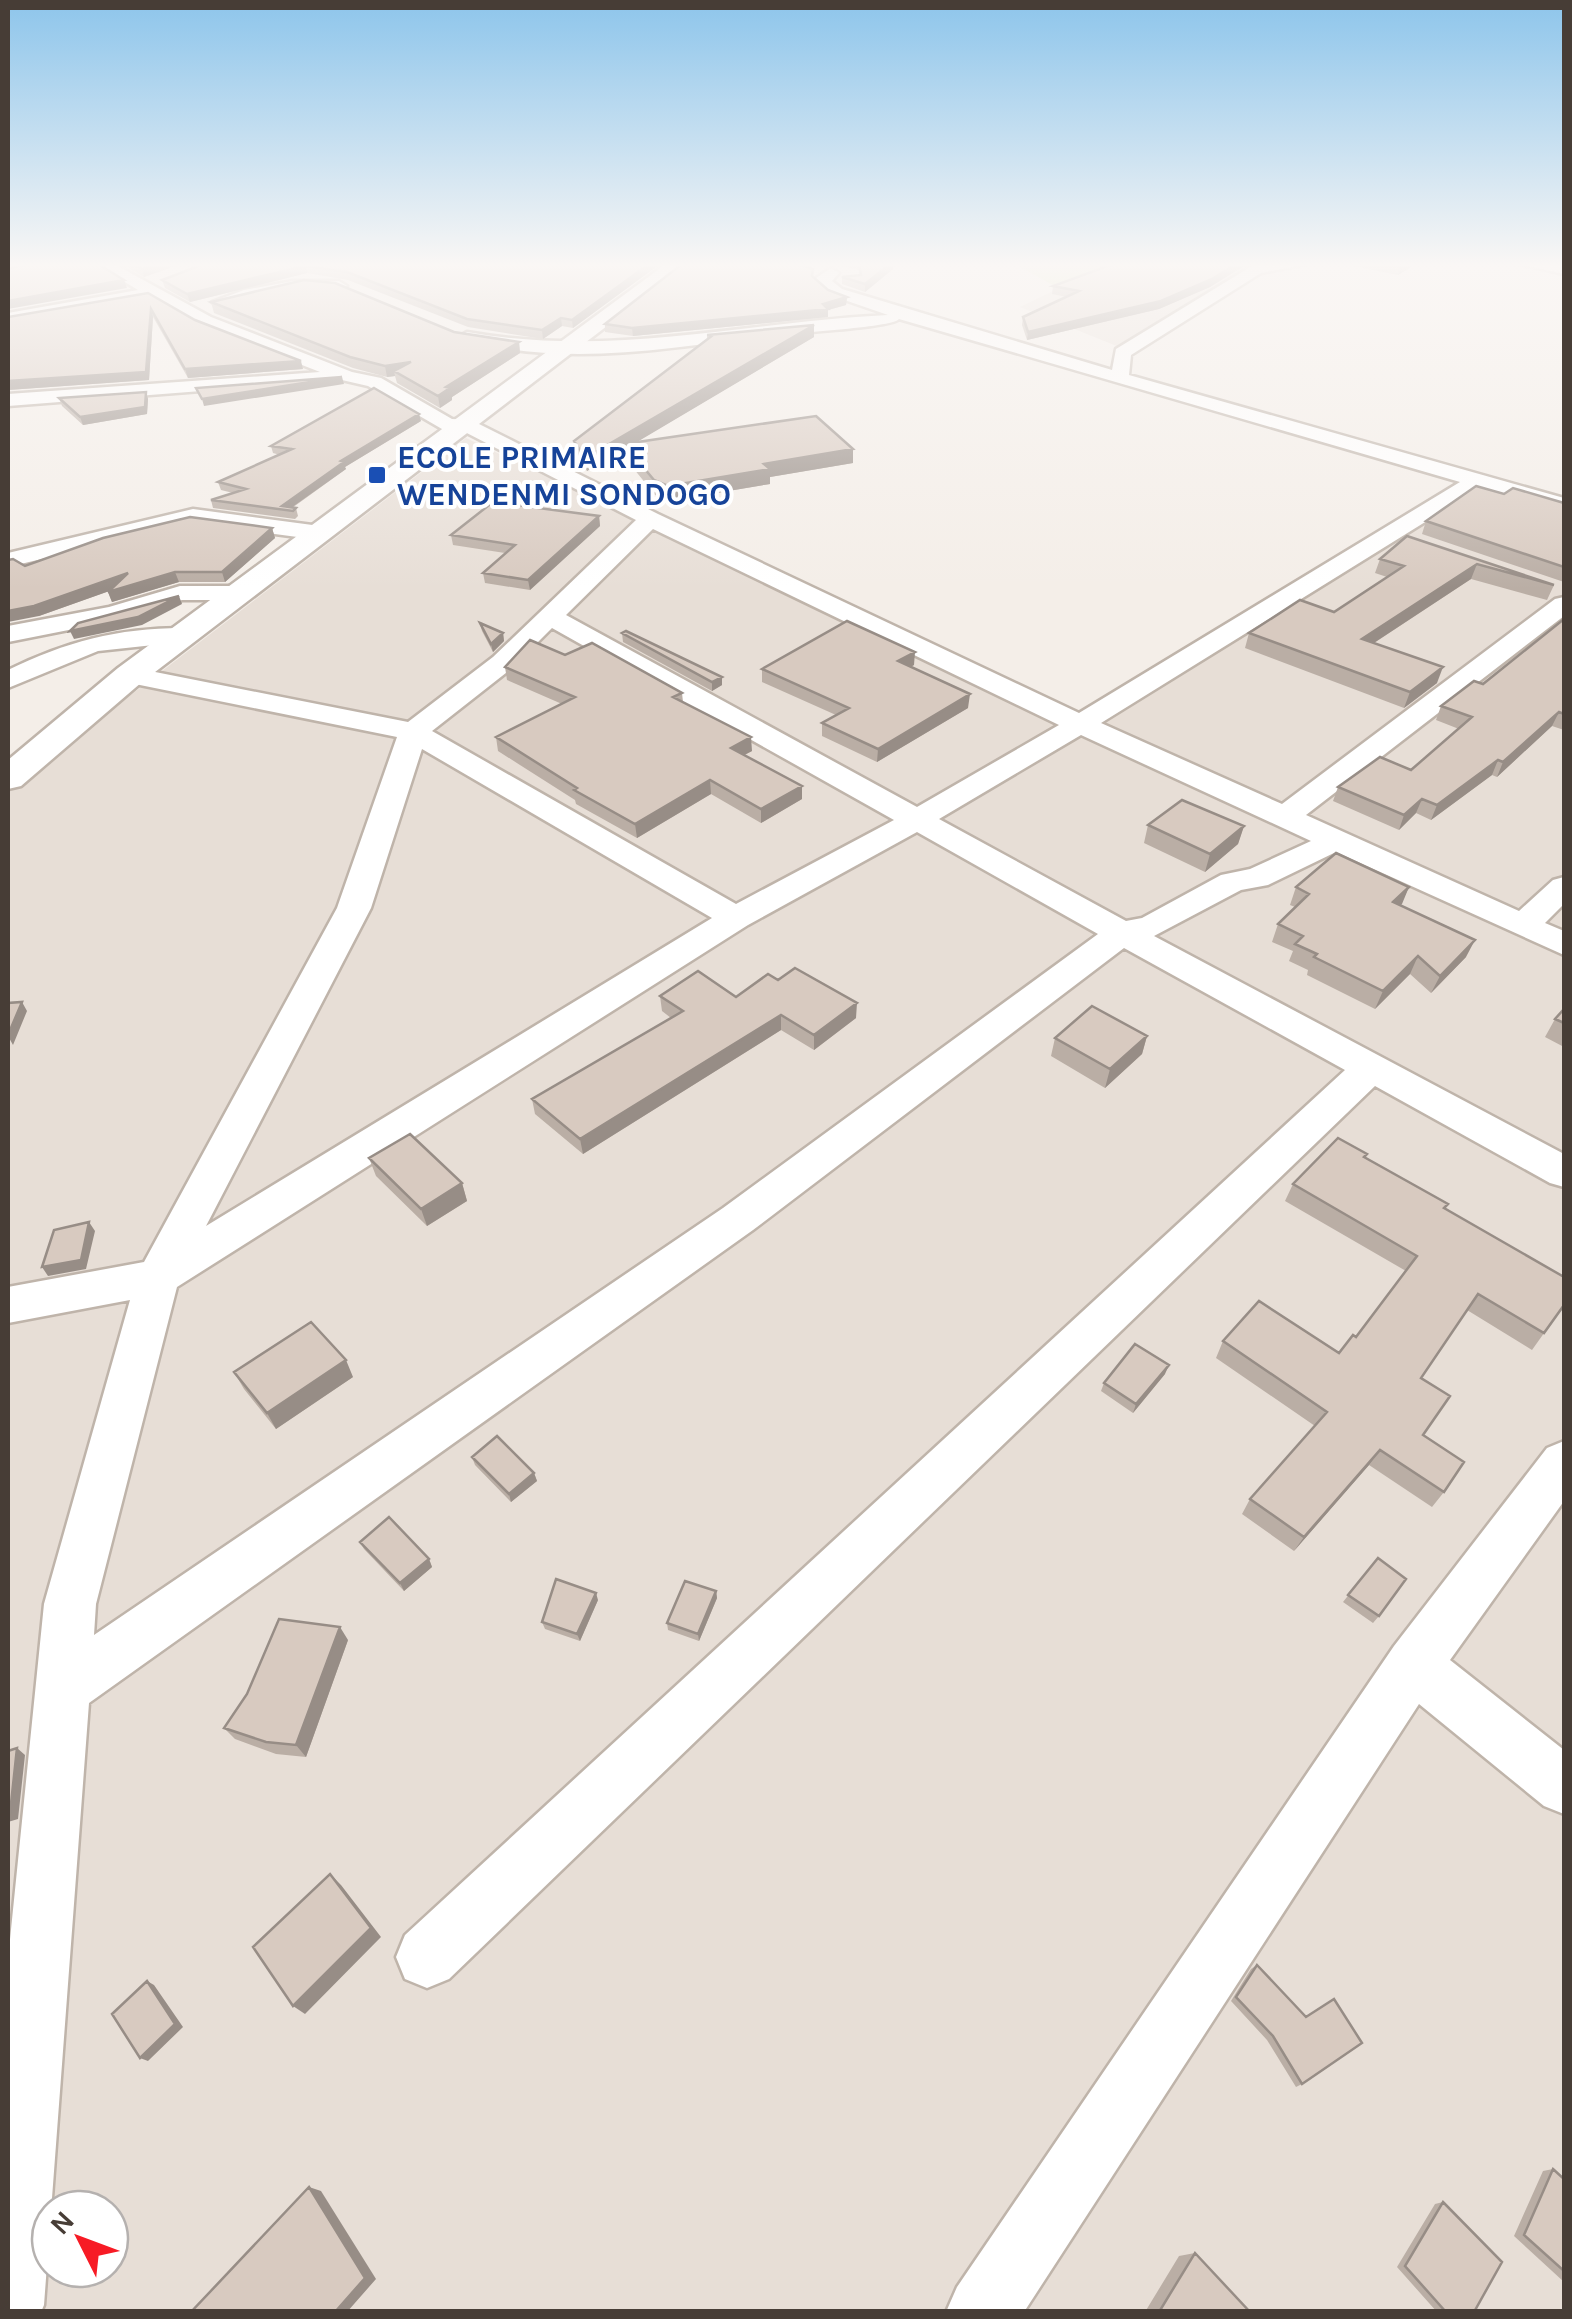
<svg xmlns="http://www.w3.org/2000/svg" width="1572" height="2319" viewBox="0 0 1572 2319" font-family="Karla,sans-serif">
<rect width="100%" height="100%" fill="#f4eee8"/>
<path fill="#e7ded6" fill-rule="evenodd" d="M1109,264H1275L1119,347L1020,307Z
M466,438L1075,730L1475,489L1564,516V2311L8,2312V789ZM50,2209H110V2269H50Z"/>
<path fill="#d9e7b1" d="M1015,264H1108L1058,288Z"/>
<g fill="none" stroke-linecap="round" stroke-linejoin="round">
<defs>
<path id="minor" d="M95,264H114L211,317L352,372L381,378L452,419L471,420L658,514L1079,713L1460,482L899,319C892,328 786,333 764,336C675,348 584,363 495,347C482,345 468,344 458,337L467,332C615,358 741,322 888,315L830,295L816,284V278L831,268L839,273L832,281L842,289L1112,370L1116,349L1252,266L1307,264L1261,273L1131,355L1129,375L1564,498V511L1480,488L1101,723L1282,804L1555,599L1564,597V616L1306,815L1519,911L1553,880L1564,877V904L1545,923L1564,931V955L1336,852L1268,885L1241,890L1154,936L1564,1154V1187L1550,1183L1375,1086L449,1979L427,1988L405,1979L396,1957L405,1935L1345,1070L1124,948L753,1230L89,1703L44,2305L41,2312H8V1959L44,1604L130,1300L8,1323V1287L144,1262L337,908L397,737L130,683L117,675L130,667L408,722L493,657L636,520L461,430L442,429L368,386L342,380L8,406V394L320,372L199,325L151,297L8,323V313L138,290ZM653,529L1059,725L917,807L566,615ZM552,628L894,820L736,904L432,731L511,669ZM1081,735L1311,841L1250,869L1221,875L1142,918L1126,921L939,819ZM422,749L712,918L206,1226L371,908ZM917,832L1098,934L723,1208L94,1635L96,1604L177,1287L748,925Z
M1520,264L1564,265V274Z
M293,281H339L347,286L339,291L279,292L220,307L212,302L244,290Z
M193,509L320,526L331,533L320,540L193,523L8,567V553Z
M180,586H240L252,593L240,600H182L114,621L8,642V626L109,607Z
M182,628L195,636L191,641L98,651L8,688V670C65,642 118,628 182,628Z
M1564,1441V1501L1450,1660L1564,1750V1814L1544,1806L1419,1704L1024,2312H946L957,2287L1394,1646L1547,1448Z"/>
<path id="tertiary" d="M666,264H688L142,682L21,786L8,789V760L118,668Z"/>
</defs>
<use href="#minor" stroke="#bfb4aa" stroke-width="5"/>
<use href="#tertiary" stroke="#bfb4aa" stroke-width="5"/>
<use href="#minor" fill="#fff" fill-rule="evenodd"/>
<use href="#tertiary" fill="#fff" fill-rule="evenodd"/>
</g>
<path fill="#baaea5" d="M122,264H181L144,277Z
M204,264H660L573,328L562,326L543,339L468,327L348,280L307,273L190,302L165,288L162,280Z
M833,264H894L893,269L865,292L842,284V277L860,275L859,270Z
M1113,264H1247L1210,287L1159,309L1027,340L1022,325L1023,317L1067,297L1052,294L1053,286Z
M1343,264H1416L1398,275Z
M813,277L828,290L847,297L846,305L828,310V317L633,336L605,332V324Z
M148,293L195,320L303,369L188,378L153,317L149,380L8,390Z
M211,302L519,342L520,353L452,397V400L440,408L397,383L395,376L387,377L353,368L214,313Z
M814,325V337L636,442L853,449V463L770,477V484L669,501L655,495L625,458L624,449L587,471L575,454L574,441L707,340V335Z
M146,392L148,399L147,414L83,425L62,406L59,398Z
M421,421L345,467L346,469L292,508H296L298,516L295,519L213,508L211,500L233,493L221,490L218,482L280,455L273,453L271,446Z
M1504,494L1564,503V582L1422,534L1426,521Z
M599,516L600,526L530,590L485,583L483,573L505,553L453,545L451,535Z
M272,528L275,538L225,582H179L112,602L108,592L109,591L39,616L25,566Z
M1407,536L1554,585L1547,600L1471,579L1374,643L1437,683L1404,708L1245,648L1249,633L1334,612L1387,577L1375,573L1380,559Z
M1564,619V730L1552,726L1497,777L1492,775L1431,820L1416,813L1399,830L1333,801L1338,787L1411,770L1459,729L1436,720L1441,706L1483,684Z
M480,623L503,633L504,641L493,652L482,631Z
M622,633L722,685L712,691L623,642Z
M565,655L682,693L683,702L752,751L744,755L802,799L761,823L711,794L637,838L576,804L575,800L498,751L496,737L562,704L507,680L505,667Z
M914,665L910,667L968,708L877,762L822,736V723L836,715L762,682V669Z
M1148,825L1244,826L1238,844L1205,872L1144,843Z
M1296,887H1409L1400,906L1466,957L1431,993L1410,974L1375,1009L1307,975L1308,970L1289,961L1293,951L1272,942L1278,924L1295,907L1290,905Z
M778,980L856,1018L814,1050L781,1030L583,1154L535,1114L532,1099L671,1018L662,1011L660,996L736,997Z
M1564,1009V1047L1545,1037L1555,1019Z
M1147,1036L1142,1054L1105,1088L1051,1056L1055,1038Z
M1367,1154L1365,1158L1445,1209L1564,1305L1532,1350L1467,1310L1421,1378L1423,1435L1444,1492L1432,1507L1369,1465L1294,1551L1242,1514L1250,1499L1315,1426L1216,1358L1223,1341L1339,1353L1356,1337L1406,1271L1285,1201L1293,1184Z
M369,1158L462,1183L467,1201L427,1226L376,1176Z
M234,1372L353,1377L276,1429L244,1389Z
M1165,1374L1133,1413L1101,1391L1104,1383Z
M472,1457L534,1473L537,1481L511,1502L475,1465Z
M360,1542L429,1559L432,1567L404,1591L364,1549Z
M1378,1558L1379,1616L1373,1623L1343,1602Z
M716,1591L717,1598L699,1641L668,1630L667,1623Z
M598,1600L580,1641L545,1629L542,1622Z
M348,1640L306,1757L276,1754L235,1739L224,1728Z
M1257,1965L1305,2017L1302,2084L1296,2087L1267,2040L1231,2001L1251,1969Z
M1553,2169L1564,2179V2282L1514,2236L1543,2171Z
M1443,2202L1474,2312H1437L1397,2267L1435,2204Z
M1195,2253L1250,2312H1145L1179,2256Z"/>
<path fill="#978d86" d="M157,264H181L144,277L142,269Z
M649,264H660L573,328L572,320Z
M890,264H894L893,269L865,292V284Z
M1236,264H1247L1210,287L1159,309L1027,340L1028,332Z
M1405,264H1416L1398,275L1400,267Z
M305,266L307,273L190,302L187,294Z
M124,280L127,288L8,309V301Z
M847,297L846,305L828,310V317L633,336L632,328L823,304Z
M151,309L153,317L149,380L8,390V381Z
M561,318L562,326L543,339L542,330Z
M814,325V337L627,448L624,444V449L587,471L585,458Z
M519,342L520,353L452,397V400L440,408L438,396L446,387Z
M301,361L303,369L188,378L185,369Z
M411,362L394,371L395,376L387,377L385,366Z
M342,377L344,384L204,406L202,399Z
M146,392L148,399L147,414L83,425L80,417Z
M419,414L421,421L345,467L346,469L288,510L282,506L341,461Z
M853,449V463L770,477V484L669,501L668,486L764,464Z
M599,516L600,526L530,590L528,580Z
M272,528L275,538L225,582L222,572Z
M1477,564L1471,579L1357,654L1362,639Z
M175,572L179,582L112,602L108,592Z
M128,573L132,583L39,616L8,622V611Z
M179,596L182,604L142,625L74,639L70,631Z
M503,633L504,641L493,652L491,644Z
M915,652L914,665L897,674L898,661Z
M1443,667L1437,683L1404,708L1410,692Z
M722,677V685L712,691V682Z
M970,694L968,708L877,762L878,749Z
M1559,712L1552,726L1497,777L1503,762Z
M751,737L752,751L731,762V748Z
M1498,760L1492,775L1431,820L1437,805Z
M710,780L711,794L637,838L635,824Z
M802,786V799L761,823V809Z
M1422,799L1416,813L1399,830L1404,815Z
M1244,826L1238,844L1205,872L1210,854Z
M1409,887L1402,904L1385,920L1393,902Z
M1475,940L1466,957L1431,993L1440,976Z
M1418,956L1410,974L1375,1009L1383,991Z
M22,1002L27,1011L13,1045L8,1036Z
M857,1003L856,1018L814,1050V1035Z
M781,1015V1030L583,1154L580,1139Z
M1147,1036L1142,1054L1105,1088L1110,1069Z
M462,1183L467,1201L427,1226L421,1209Z
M89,1222L95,1231L86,1269L48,1276L42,1267Z
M346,1360L353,1377L276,1429L267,1413Z
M1169,1365L1165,1374L1133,1413L1136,1404Z
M1380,1450L1369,1465L1294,1551L1304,1537Z
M534,1473L537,1481L511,1502L509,1494Z
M429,1559L432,1567L404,1591L400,1583Z
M716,1591L717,1598L699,1641L698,1634Z
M596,1593L598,1600L580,1641L577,1634Z
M340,1627L348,1640L306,1757L296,1745Z
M17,1748L25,1755L18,1819L8,1822Z
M330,1874L341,1885L381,1937L305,2014L293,2006Z
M8,1903L10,1904L8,1931Z
M147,1981L154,1985L183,2027L148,2061L140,2058Z
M309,2187L321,2191L376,2279L347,2312H335Z"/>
<path fill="#d8cac0" stroke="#978d86" stroke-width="2.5" d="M28,264H98L124,280L8,301V269Z
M133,264H157L142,269Z
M204,264H649L572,320L561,318L542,330L467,319L347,272L305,266L187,294L162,280Z
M682,264H798L813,269L812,276L828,290L847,297L823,304L828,309L632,328L605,324Z
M859,264H890L865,284L842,277L861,275Z
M1113,264H1236L1212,279L1161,301L1028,332L1023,317L1079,291L1053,286Z
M304,280L335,283L454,332L519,342L446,387L450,388L438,396L394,371L411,362L385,366L350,357L211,302Z
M148,293L195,320L301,361L185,369L151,309L146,372L8,381V317Z
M814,325L585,458L574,441L713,335H707Z
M342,377L202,399L196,388Z
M374,388L419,414L341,461L344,462L282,506L296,508L293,511L211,500L246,489L218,482L292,449L271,446Z
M146,392L145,407L80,417L59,398Z
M816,416L853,449L764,464L770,469L668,486L654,480L624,444Z
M1476,486L1504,494L1513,488L1564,503V567L1426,521Z
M493,502L599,516L528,580L483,573L515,545L451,535Z
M190,517L272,528L222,572H175L108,592L128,573L34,606L8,611V560L13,559L25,566L103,538Z
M1407,536L1554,585L1477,564L1362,639L1443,667L1410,692L1249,633L1300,600L1334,612L1404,566L1380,559Z
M179,596L138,617L70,631L78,623Z
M1564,619V714L1559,712L1503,762L1498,760L1437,805L1422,799L1404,815L1338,787L1380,757L1411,770L1472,717L1441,706L1474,681L1483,684Z
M847,621L915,652L898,661L970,694L878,749L822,723L849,708L762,669Z
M480,623L503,633L491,644Z
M626,631L722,677L712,682L622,633Z
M530,640L565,655L592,643L682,693L673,697L751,737L731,748L802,786L761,809L710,780L635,824L574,790L577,788L496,737L575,697L505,667Z
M1182,800L1244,826L1210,854L1148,825Z
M1336,853L1409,887L1393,902L1475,940L1440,976L1418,956L1383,991L1314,957L1317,954L1295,944L1303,936L1278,924L1309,894L1296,887Z
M795,968L857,1003L814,1035L781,1015L580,1139L532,1099L683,1011L660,996L698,971L736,997L768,974L778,980Z
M22,1002L8,1035V1003Z
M1092,1006L1147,1036L1110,1069L1055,1038Z
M1564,1009V1023L1555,1019Z
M410,1134L462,1183L421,1209L369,1158Z
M1338,1138L1367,1154L1364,1157L1448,1204L1444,1208L1564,1277V1305L1544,1333L1478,1294L1421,1378L1450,1396L1423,1435L1464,1462L1444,1492L1380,1450L1304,1537L1250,1499L1327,1412L1223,1341L1259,1301L1339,1353L1353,1335L1356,1337L1417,1256L1293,1184Z
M89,1222L81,1260L42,1267L54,1230Z
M311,1322L346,1360L267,1413L234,1372Z
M1135,1344L1169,1365L1136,1404L1104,1383Z
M497,1436L534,1473L509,1494L472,1457Z
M389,1517L429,1559L400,1583L360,1542Z
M1378,1558L1406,1579L1379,1616L1348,1595Z
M556,1579L596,1593L577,1634L542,1622Z
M685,1581L716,1591L698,1634L667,1623Z
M279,1619L340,1627L296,1745L266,1742L224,1728L247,1694Z
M17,1748L10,1813L8,1814V1751Z
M330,1874L371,1928L293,2006L253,1947Z
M1257,1965L1306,2017L1334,1999L1362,2043L1302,2084L1273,2036L1236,1997Z
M147,1981L175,2024L140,2058L112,2014Z
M1553,2169L1564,2179V2271L1524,2235Z
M309,2187L365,2278L335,2312H191Z
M1443,2202L1502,2262L1474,2312H1446L1405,2266Z
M1195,2253L1250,2312H1159Z"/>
<linearGradient id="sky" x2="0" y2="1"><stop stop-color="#8dc5eb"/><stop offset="0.45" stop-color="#faf7f5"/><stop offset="1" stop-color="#faf7f5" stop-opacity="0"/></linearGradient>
<rect width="1572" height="589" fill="url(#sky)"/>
<rect fill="#1a4fb4" stroke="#fff" stroke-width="4" x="367" y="465" width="20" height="20" rx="5"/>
<g text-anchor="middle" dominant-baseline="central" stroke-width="8" stroke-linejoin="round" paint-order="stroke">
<g font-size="32" font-weight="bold" fill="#164399" stroke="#fff" text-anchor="start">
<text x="397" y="457">ECOLE PRIMAIRE<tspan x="397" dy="37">WENDENMI SONDOGO</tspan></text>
</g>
</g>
<rect width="1572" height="2319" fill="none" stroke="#473d36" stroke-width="20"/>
<g transform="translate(80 2239) rotate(312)"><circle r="48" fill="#ffffff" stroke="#b5b1af" stroke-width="2.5"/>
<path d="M0-8L18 38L0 25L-18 38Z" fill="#f71b25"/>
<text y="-15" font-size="28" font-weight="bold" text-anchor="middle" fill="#473d36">N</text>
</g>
</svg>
